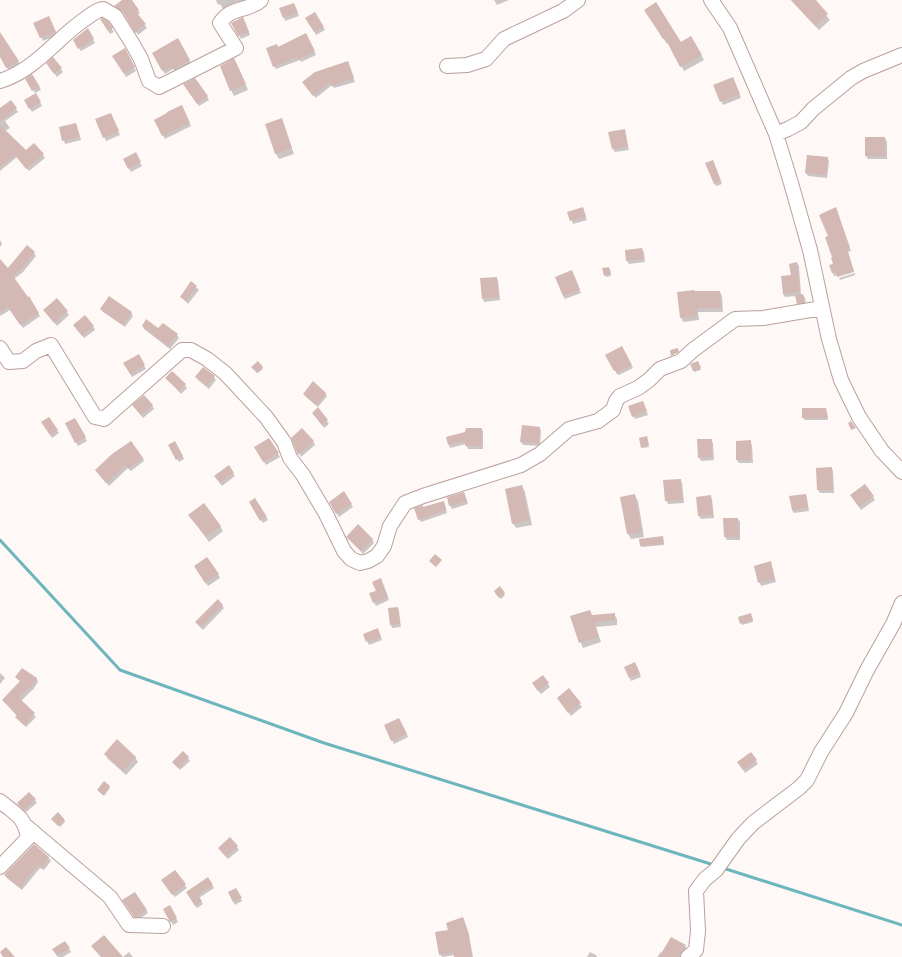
<svg xmlns="http://www.w3.org/2000/svg" width="902" height="957" viewBox="0 0 902 957" font-family="'PT Sans',sans-serif">
<rect width="100%" height="100%" fill="#fef8f7"/>
<path fill="#0003" d="M124,0H131L140,13L137,15L147,28L138,35L125,14L117,9L115,6Z
M216,0H252L239,5L237,2L223,9L220,4L218,5Z
M494,0H509L497,5Z
M791,0H814L830,20L819,30Z
M294,4L299,16L285,21L284,18Z
M315,14L325,30L316,35L307,18Z
M648,15L680,43L691,37L704,60L684,71L668,43L667,44Z
M101,20L108,23L114,32L110,34Z
M50,21L57,35L43,41L35,24Z
M245,22L250,35L241,39L232,24Z
M87,29L95,43L81,51L74,40Z
M0,34L20,64L8,70L0,54Z
M306,34L316,55L301,62L300,60L276,69L274,66L278,48Z
M178,39L191,63L175,71L173,69L165,74L153,54Z
M125,49L136,71L126,77L114,56Z
M53,59L63,72L57,77L49,67Z
M237,65L248,90L234,96L231,90Z
M349,66L355,82L334,88L332,85L316,98L305,85Z
M32,75L41,90L35,93L27,79Z
M734,81L741,98L723,105L714,86Z
M186,88L207,96L209,100L199,106Z
M36,94L42,106L32,112L25,100Z
M11,101L18,112L5,121L10,128L5,131L25,151L34,144L45,158L29,171L17,157L0,171V109Z
M183,110L191,126L165,139L155,120Z
M112,117L120,135L106,141L97,120Z
M281,119L294,154L279,159L276,154Z
M76,124L81,140L65,144L60,127Z
M624,130L629,150L615,152L613,149L610,133Z
M885,138L887,142V159H868L866,156Z
M135,154L142,166L131,172L124,160Z
M827,158L829,161L827,178L808,176L806,173Z
M713,161L722,184L716,186L714,183Z
M583,208L587,220L573,224L569,213Z
M837,212L851,251L848,252L854,271L834,276L830,266L834,264L829,237Z
M0,240L2,244L0,247Z
M642,249L644,252L645,262L629,264L627,261Z
M34,253L36,256L23,272L14,279L27,298L29,297L40,316L23,328L10,310L0,316V266L8,269Z
M797,263L799,266L801,295H803L805,298L806,305L799,307L796,296L785,297L783,294Z
M603,269H610L611,276L606,277Z
M855,273V275L840,280L839,278Z
M574,275L581,293L565,299L563,296Z
M496,278L498,281L500,300L484,302L483,299Z
M191,283L199,290L188,304L181,297Z
M695,292H720L722,296L723,312H698L699,320L683,322L681,317Z
M57,299L69,315L57,326L44,310Z
M101,309L131,313L133,316L125,327L103,312Z
M74,325L93,326L95,330L84,338Z
M143,326L177,335L179,338L170,349L144,329Z
M621,348L633,368L619,375L617,374L607,355Z
M138,356L146,369L132,377L125,364Z
M258,362L263,369L258,373L253,368Z
M698,362L701,370L694,372L691,365Z
M203,368L214,377L216,380L209,389L198,380L196,377Z
M166,378L185,385L187,388L181,394Z
M325,393L327,396L318,407L306,397L304,394Z
M152,405L154,409L143,418L133,406Z
M644,405L648,415L635,419L633,416Z
M318,409L329,424L324,428L315,416Z
M803,409L826,411L828,420H805L803,418Z
M75,419L87,441L78,446L66,424Z
M44,426L57,430L59,433L52,438Z
M539,427L541,431L540,446L523,445L521,442Z
M482,429L483,432V449H468L466,444L450,448L449,445L447,437Z
M292,438L313,441L315,445L301,457Z
M647,438L649,447L643,448L642,447Z
M269,439L280,457L266,465L255,447Z
M711,440L713,443L714,460L701,461L699,457Z
M750,441L752,445L753,463H739L737,460Z
M175,442L184,459L179,462L169,445Z
M143,458L144,461L131,471L128,468L109,486L96,471Z
M228,466L235,476L222,486L217,479Z
M831,468L833,471L834,493H820L818,490Z
M680,480L682,483L684,503L668,504L666,500Z
M865,485L875,500L861,510L853,498Z
M522,486L525,492L532,525L516,528L513,523Z
M464,493L468,504L452,509L450,505Z
M806,495L807,498L809,511L794,513L792,510Z
M635,496L638,501L644,537L631,539L628,534L621,498Z
M710,496L712,499L714,518L701,519L699,516Z
M255,499L268,520L263,523L250,502Z
M330,502L351,504L353,507L339,517Z
M445,505L447,513L421,522L419,519L423,508Z
M738,519L740,522V540H727L725,537Z
M193,520L220,526L223,531L209,542Z
M663,538L664,545L642,547L641,546L640,540Z
M372,539L374,543L363,554L350,540Z
M770,562L776,582L761,586L755,566Z
M197,570L218,574L220,578L208,586Z
M382,582L389,600L376,606L370,594L377,591Z
M499,588L505,595L501,599L495,593Z
M222,605L224,608L203,630L198,625L196,622Z
M397,608L399,611L401,627L392,628L391,625Z
M614,614L617,619V625L596,627L601,642L583,648L571,617Z
M752,616L753,622L742,625L739,617Z
M379,633L382,640L369,645L364,634Z
M637,666L641,677L631,681L625,667Z
M22,669L37,679L38,682L33,690H32L21,701L36,717L26,727L18,720L16,717L17,716L3,700L21,682L16,677Z
M0,673L5,678L0,684Z
M543,677L550,687L541,694L535,687Z
M569,689L582,707L571,716L560,701Z
M401,722L408,737L394,744L392,740Z
M105,754L135,757L138,762L126,775L108,759Z
M188,758L190,761L180,770L173,762Z
M756,761L758,764L745,773L740,765Z
M105,783L110,788L104,796L99,791Z
M35,800L37,803L26,812L18,804Z
M53,820H64L65,822L60,827Z
M230,838L239,850L228,859L219,848Z
M34,845L49,858L51,861L44,870L40,868L22,890L7,878L5,875Z
M175,872L187,888L175,897L164,884Z
M208,879L214,888L199,898L203,904L197,908L187,893Z
M236,889L242,901L235,905L229,893Z
M135,893L148,913L138,920H136L125,903Z
M170,906L178,922L173,925L164,909Z
M463,918L469,935L473,957H455V955L442,957L440,954L449,930Z
M65,942L71,952L63,957H58L54,949Z
M685,946L687,949L682,957H657L661,952L663,953Z
M129,952L133,957H123Z
M590,952L596,955L597,957H587Z"/>
<g fill="none" stroke-linecap="round" stroke-linejoin="round">
<path stroke="#6db6bd" stroke-width="3" d="M0,540L120,670L324,743L714,865
M723,868L902,925"/>
</g>
<path fill="#d3b8b3" d="M122,0H132L139,10L136,12L146,24L135,33L122,11L114,6Z
M791,0H816L828,14L815,26Z
M656,2L681,42L691,36L702,55L680,67L665,38L663,39L644,10Z
M294,3L298,13L283,18L279,8Z
M315,12L324,27L314,32L305,18Z
M49,16L56,32L40,38L33,23Z
M243,17L249,32L238,36L231,23Z
M102,18L109,22L113,28L108,31L100,19Z
M88,28L94,39L78,49L73,40Z
M0,32L19,61L6,68L0,57Z
M306,33L315,51L298,60L297,57L273,67L266,48L277,44L278,47Z
M178,38L190,60L177,67L172,69L170,67L162,71L152,53Z
M125,48L135,67L124,74L112,56Z
M53,57L62,68L54,74L46,63Z
M234,58L246,84L230,91L220,66Z
M348,61L354,78L331,86L330,82L313,96L302,82L315,72Z
M32,74L40,87L32,91L25,79Z
M733,77L740,94L720,102L713,85Z
M195,78L208,96L197,104L183,84Z
M36,93L41,102L29,109L24,100Z
M11,100L17,108L0,121V108Z
M182,105L190,123L162,136L154,120L167,113V112Z
M111,113L119,131L103,138L95,119Z
M282,118L292,148L275,154L265,124Z
M76,123L80,137L62,141L59,127Z
M0,125L26,150L34,143L44,154L26,169L15,155L0,167Z
M625,129L628,146L612,149L608,132Z
M865,137H885V156H865Z
M136,152L141,162L128,169L123,159Z
M807,155L828,157L826,175L805,173Z
M713,160L721,181L714,184L705,163Z
M583,207L586,217L570,221L567,212Z
M836,207L850,248L847,249L854,272L837,277L836,272L832,273L829,265L833,264L831,258L832,257L825,237L828,236L819,215Z
M27,245L35,252L21,269L13,276L28,297L29,296L39,313L20,325L8,307L0,312V259L8,268Z
M642,248L644,259L626,261L625,250Z
M797,262L800,292L783,294L781,276L791,275L789,264Z
M609,267L611,274L604,276L602,268Z
M572,270L580,290L563,296L555,277Z
M497,277L499,297L482,299L480,278Z
M191,281L197,286L186,301L180,297Z
M694,290L695,291H720L721,308H697V316L680,318L677,292Z
M803,294L805,302L797,304L795,295Z
M109,296L132,312L123,325L100,309Z
M57,298L68,311L54,323L43,310Z
M85,315L94,326L82,336L73,325Z
M146,319L158,328L163,323L178,334L168,347L142,326Z
M622,346L632,365L616,373V371H614L605,355Z
M678,348L679,352L671,356L670,350Z
M139,354L145,365L130,374L123,363Z
M258,361L263,367L257,373L251,367Z
M698,361L701,368L693,371L690,364Z
M203,367L215,376L207,386L195,377Z
M172,371L186,384L179,391L165,378Z
M313,381L326,393L316,405L303,394Z
M144,395L153,405L141,415L132,405Z
M643,401L647,411L632,417L628,406Z
M318,407L328,420L322,425L312,413Z
M802,408H826L828,418H802Z
M49,417L58,430L50,435L41,422Z
M75,418L86,437L75,443L65,423Z
M851,421L856,428L851,430L848,423Z
M522,425L540,427L539,443L520,442Z
M302,428L314,441L298,455L291,438Z
M466,428H482V446H465V441L448,445L446,437L465,432Z
M647,436L649,445L641,448L639,438Z
M269,438L279,453L263,462L254,447Z
M697,439H712V457L698,458Z
M751,440V460H736V441Z
M131,441L143,458L128,469L126,465L106,483L95,470L112,454Z
M175,441L183,456L176,460L168,445Z
M229,465L234,473L220,483L214,476Z
M832,467L833,490H817L816,468Z
M681,479L682,500L665,501L663,480Z
M865,484L874,496L859,507L850,495Z
M522,485L529,520L512,524L505,489Z
M344,491L352,504L336,514L329,502Z
M464,492L467,501L449,506L447,497Z
M635,494L642,532L627,534L620,497Z
M806,494L808,508L792,510L789,496Z
M711,495L713,515L698,516L696,497Z
M255,498L267,517L260,521L249,502Z
M444,501L446,510L418,520L414,508L423,505V507Z
M204,503L221,526L206,537L188,515Z
M723,518H738L739,537H724Z
M358,524L373,539L361,551L346,537Z
M663,536L664,544L640,546L639,539Z
M435,554L442,560L436,567L429,561Z
M207,557L219,574L205,583L194,566Z
M771,561L775,579L758,583L754,566Z
M381,578L388,597L373,603L369,593L376,591L372,582Z
M500,586L505,593L499,598L494,591Z
M218,599L223,605L201,627L195,622Z
M398,607L400,624L390,625L388,608Z
M590,610L592,615L615,613V620L594,622L599,637L579,643L570,616Z
M751,613L753,620L740,624L738,617Z
M378,628L381,637L366,642L363,634Z
M635,662L640,674L629,678L624,667Z
M22,668L37,678L31,688L29,687L19,698L35,713L24,725L15,717L17,715L2,700L20,681L15,677Z
M543,675L549,683L538,691L532,683Z
M569,688L581,703L568,713L557,698Z
M399,718L407,734L391,741L384,725Z
M117,739L136,757L123,771L104,754Z
M183,751L189,757L178,768L172,762Z
M751,752L757,760L743,770L737,762Z
M104,781L110,786L103,795L97,790Z
M29,792L36,799L24,810L17,803Z
M58,812L65,820L58,826L51,819Z
M230,837L238,846L226,857L218,848Z
M34,844L49,857L42,868L38,865L20,888L4,875Z
M175,870L186,884L172,895L161,880Z
M208,877L213,885L198,895L202,901L195,906L186,892Z
M236,888L242,898L233,902L228,892Z
M135,892L147,910L136,917H134L122,900Z
M170,905L177,918L170,922L163,909Z
M463,917L468,931L472,957H454L453,952L439,955L435,932L448,930L446,923Z
M104,935L123,957H101L91,946Z
M671,937L686,945L679,957H659Z
M65,941L70,948L57,956L52,949Z
M6,947L15,957H3L0,952Z"/>
<g fill="none" stroke-linecap="round" stroke-linejoin="round">
<defs>
<path id="minor" d="M711,0L730,28L776,134L791,183L810,250L829,339L841,380L859,417L882,451L902,472
M447,66L467,65L486,59L504,39L563,11L578,0
M0,81C34,71 56,39 85,19C91,15 96,10 103,9L115,16L132,43L141,59L149,81L159,87L236,48L220,23C231,6 248,12 261,0
M776,134L788,129L801,122L813,109L851,78L863,71L902,55
M0,348L9,362L23,361L36,351L51,345L95,417L104,419L182,350H191L207,359L225,373L266,417L284,442L290,458L303,475L326,514L344,551L351,559L360,563L368,561L377,556L384,546L390,526L405,503L423,496L521,465L540,454L569,429L598,421L613,410L616,401L620,396L638,388L649,380L660,369L681,361L693,350L735,319L763,318L822,308
M0,801C16,815 24,815 28,838L0,867
M26,826L110,897L129,925L163,926
M688,957L696,950L698,931L696,891L705,879L716,870L738,839L753,823L799,788L807,780L821,752L846,713L867,670L893,624L902,603"/>
</defs>
<use href="#minor" stroke="#bba09c" stroke-width="16"/>
<use href="#minor" stroke="#fff" stroke-width="14"/>
</g>
</svg>
